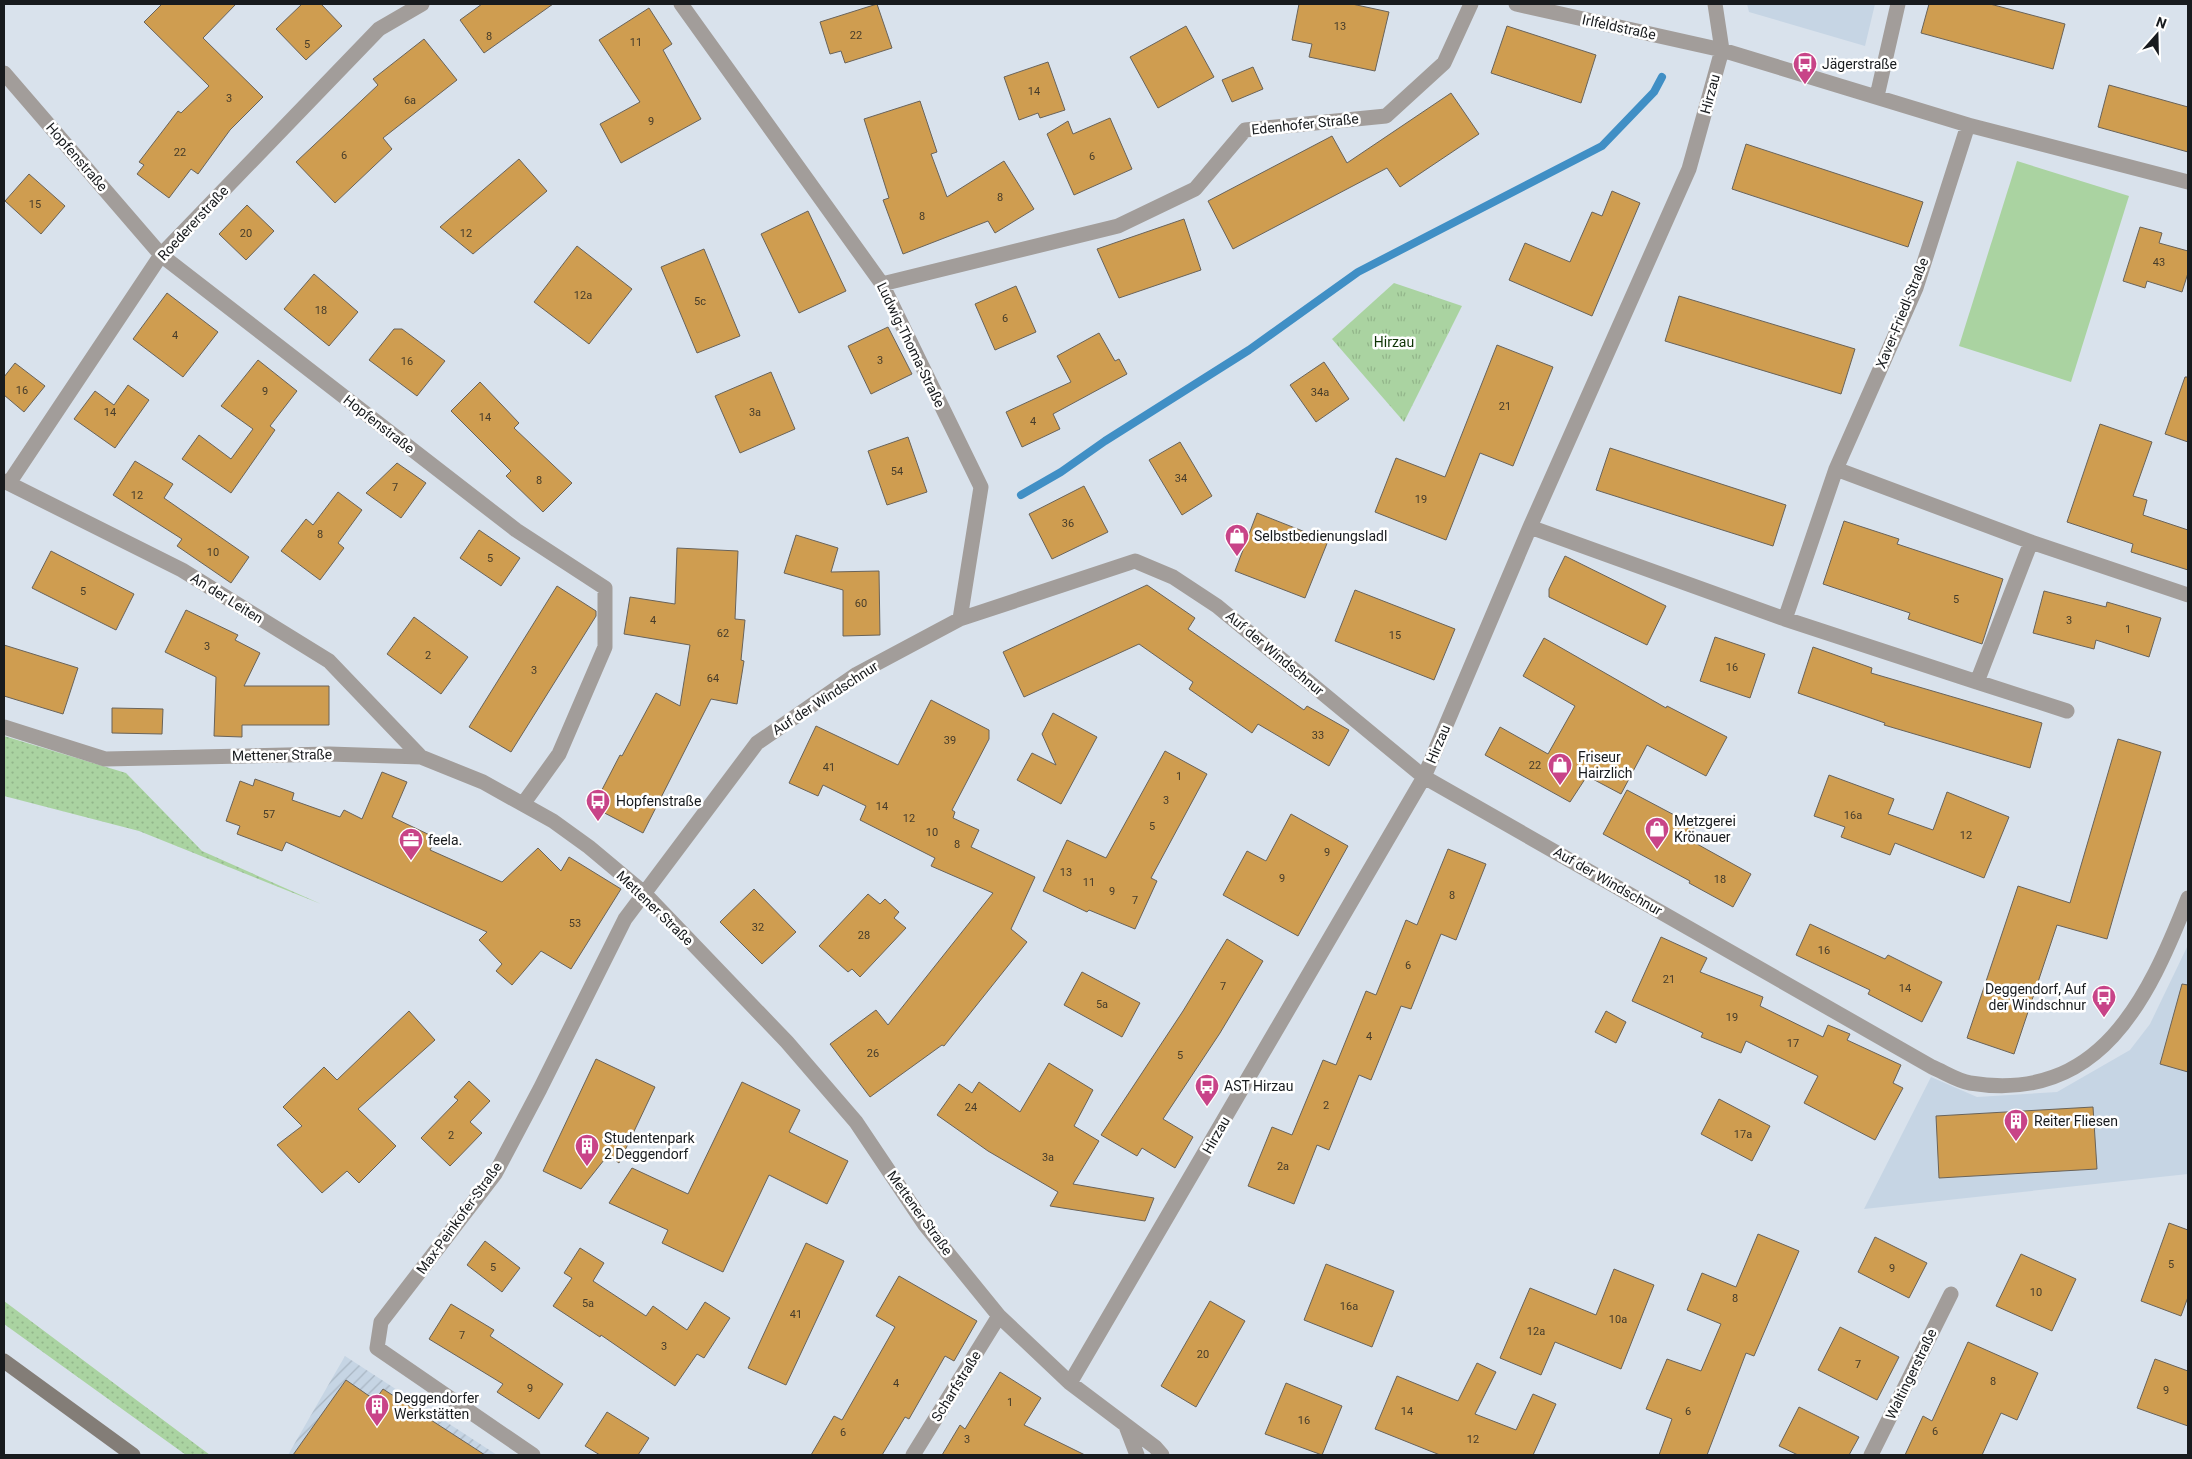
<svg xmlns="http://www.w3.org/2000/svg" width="2192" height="1459" viewBox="0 0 2192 1459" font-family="Roboto,sans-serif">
<defs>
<pattern id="industrial-furrows" width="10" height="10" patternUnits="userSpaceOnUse" patternTransform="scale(1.25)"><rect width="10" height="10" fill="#c6d5e4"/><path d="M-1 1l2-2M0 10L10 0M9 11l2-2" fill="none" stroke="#a9b6c3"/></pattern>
<pattern id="grass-dots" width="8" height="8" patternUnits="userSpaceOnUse" patternTransform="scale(1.25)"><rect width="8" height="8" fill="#aad3a1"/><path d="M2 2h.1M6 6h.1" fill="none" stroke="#92b58a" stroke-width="1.8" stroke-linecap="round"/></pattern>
<pattern id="park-tufts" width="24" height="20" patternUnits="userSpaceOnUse" patternTransform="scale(1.25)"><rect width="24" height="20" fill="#aad3a1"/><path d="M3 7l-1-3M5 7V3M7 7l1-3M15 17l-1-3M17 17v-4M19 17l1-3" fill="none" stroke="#92b58a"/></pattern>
</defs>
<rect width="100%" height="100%" fill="#d9e2ec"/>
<path fill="#c6d5e4" d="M1747,4H1875L1865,46L1749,12Z
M2188,945V1174L1864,1209L1931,1077L1977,1097L2057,1092L2130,1050L2150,1024Z"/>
<path fill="url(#industrial-furrows)" d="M345,1356L497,1455H288Z"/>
<path fill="url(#grass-dots)" d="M4,736L126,773L202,851L321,904L139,831L4,796Z
M4,1301L210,1455H186L4,1324Z"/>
<path fill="url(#park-tufts)" d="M1394,283L1462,306L1404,422L1332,339Z"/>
<path fill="#aad3a1" d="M2017,161L2129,196L2071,382L1959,346Z"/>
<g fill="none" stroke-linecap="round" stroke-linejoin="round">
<path stroke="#408fc5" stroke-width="8" d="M1021,495L1061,472L1105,441L1249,350L1358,272L1602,146L1654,92L1662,77"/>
</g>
<path fill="#cf9d50" stroke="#69635a" d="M162,4H236L203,38L263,97L230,130L198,174L191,169L169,198L137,174L144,165L139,162L178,111L181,113L209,86L144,22Z
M302,4H321L342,26L306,60L276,29Z
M482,4H553L484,53L460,20Z
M877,4L892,48L845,63L841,51L830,54L820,22Z
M1299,4H1352L1389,12L1375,71L1309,57L1312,44L1292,40Z
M1929,4H1990L2065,24L2053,69L1921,33Z
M649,8L672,44L663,50L701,119L621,163L600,124L640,102L599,40Z
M1186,26L1214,77L1158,108L1130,57Z
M1507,26L1596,55L1581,103L1491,73Z
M424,39L457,80L383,138L392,149L335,203L296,162L378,85L373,79Z
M1048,62L1065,110L1040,118L1038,113L1019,120L1004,77Z
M1253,67L1263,89L1232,102L1222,80Z
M2109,85L2188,107V152L2098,127Z
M1451,93L1479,134L1400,187L1387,168L1233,249L1208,201L1332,136L1347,163Z
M920,101L937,152L931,154L947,197L1004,161L1034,209L995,233L988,221L903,254L883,200L889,198L864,119Z
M1110,118L1132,169L1074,195L1047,134L1068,121L1073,134Z
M1746,144L1923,202L1908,247L1732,189Z
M519,159L547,191L473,254L440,227Z
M29,174L65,206L41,234L5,201Z
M1612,191L1640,203L1592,316L1509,280L1525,243L1570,262L1592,212L1602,216Z
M247,205L274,231L246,260L219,234Z
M808,211L846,291L799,313L761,234Z
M1184,219L1201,270L1119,298L1097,249Z
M2140,227L2162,233L2159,243L2188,251V273L2182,292L2147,281L2145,288L2123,281Z
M577,246L632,289L589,344L534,302Z
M704,249L740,336L697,353L661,267Z
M314,274L358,312L329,346L284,309Z
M1016,286L1036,332L995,350L975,304Z
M167,293L218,332L183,377L133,339Z
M1679,296L1855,349L1841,394L1665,341Z
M888,327L912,374L871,394L848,346Z
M394,329H402L445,361L417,396L369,360Z
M1099,333L1115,361L1119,359L1127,374L1053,414L1060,429L1022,447L1006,412L1071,382L1057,356Z
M1497,345L1553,367L1513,466L1480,453L1446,540L1375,512L1396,458L1445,477Z
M258,360L297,391L270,426L275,430L231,493L182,459L199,435L231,459L253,429L221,406Z
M1324,362L1349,399L1316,422L1290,385Z
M15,363L45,386L24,412L4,395V377Z
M771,372L795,429L740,453L715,396Z
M2185,377H2188V442L2165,434Z
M480,382L519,423L514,428L572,483L543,512L506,476L511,471L451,411Z
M128,385L149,400L115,448L74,419L95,391L114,405Z
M2100,424L2152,442L2133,496L2147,500L2143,515L2188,530V570L2131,552L2133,544L2067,522Z
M908,437L927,492L887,505L868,451Z
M1180,442L1212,496L1182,515L1149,460Z
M1610,448L1786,505L1773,546L1596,490Z
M135,461L173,484L164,498L249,557L231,583L177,546L182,539L113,495Z
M397,463L426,483L401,518L366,493Z
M1084,486L1108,532L1052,559L1029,514Z
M338,492L362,510L338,543L344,548L320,580L281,551L306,519L313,525Z
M1257,513L1328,541L1305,598L1235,571Z
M1844,521L1899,539L1897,544L2003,579L1982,644L1908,619L1910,613L1823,584Z
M479,530L520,558L501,586L460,558Z
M796,535L838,548L831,572L879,571L880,635L843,636V590L784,573Z
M677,548L738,551L735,619L745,620L741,660L744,661L737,704L711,699L643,833L593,807L620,755L622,756L656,693L680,706L690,645L624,634L630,597L675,604Z
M51,551L134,594L116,630L32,588Z
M1565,556L1666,606L1647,645L1549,597V589Z
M1147,585L1195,618L1188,629L1304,710L1307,706L1349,730L1329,766L1258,724L1252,733L1189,689L1193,682L1139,644L1024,697L1003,652Z
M557,586L596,611V616L511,752L469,727Z
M1355,590L1455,629L1434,680L1335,641Z
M2044,591L2106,607L2107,602L2161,618L2149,657L2096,640L2094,649L2033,633Z
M186,610L238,635L235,640L260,653L244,686H329V725H242V737L214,736L216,677L165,652Z
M414,617L468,657L441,694L387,654Z
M1715,637L1765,654L1750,698L1700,681Z
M1544,638L1666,708L1667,706L1727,737L1706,776L1647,745L1621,794L1587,776L1570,802L1485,755L1500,727L1548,754L1575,706L1523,676Z
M4,645L78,668L63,714L4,696Z
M1813,647L1872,668L1871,673L2042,723L2030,768L1884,725L1885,723L1798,693Z
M931,700L989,730V739L952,810L955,812L953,818L979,830L971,847L1035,877L1011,929L1027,942L944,1046L942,1045L870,1097L830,1044L876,1010L888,1025L993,893L931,866L935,858L860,820L866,806L823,785L818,796L789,783L816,726L898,765Z
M112,708L163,709L162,734L112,733Z
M1053,713L1097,737L1061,804L1017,780L1032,753L1056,765L1042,734Z
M2118,739L2161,752L2107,939L2057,925L2014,1054L1967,1038L2018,886L2070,903Z
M1165,751L1207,774L1151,878L1157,881L1135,929L1089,910L1087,912L1043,891L1067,840L1106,858Z
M382,772L407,782L392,817L436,838L430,850L502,882L538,848L561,871L569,857L621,889L571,969L541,951L512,985L496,971L502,964L479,940L487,932L286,842L282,851L237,834L240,826L226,821L240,781L253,786L255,779L294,793L292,800L340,817L344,810L362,819Z
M1829,775L1894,799L1888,814L1933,830L1947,792L2009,817L1984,878L1895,843L1890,855L1841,837L1845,827L1814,816Z
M1627,790L1695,826L1688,839L1751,874L1733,907L1689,883L1690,881L1603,834Z
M1291,814L1348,846L1298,936L1223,895L1247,851L1266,861Z
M1448,849L1486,864L1456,940L1441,934L1411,1009L1401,1006L1371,1080L1359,1075L1329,1150L1317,1145L1294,1204L1248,1186L1272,1127L1292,1135L1323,1060L1336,1065L1366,991L1376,995L1406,920L1417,925Z
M754,889L796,932L762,964L720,922Z
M868,894L880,904L885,899L899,912L894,918L906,928L860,977L852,969L848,972L819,946Z
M1810,924L1885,959L1888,955L1942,982L1922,1022L1868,994L1870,990L1796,955Z
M1661,937L1707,958L1700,972L1763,997L1760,1006L1823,1037L1828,1025L1850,1034L1847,1040L1901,1065L1893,1083L1903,1088L1875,1140L1804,1103L1818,1076L1746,1041L1741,1053L1701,1037L1703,1033L1632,1001Z
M1227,939L1263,961L1220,1033L1163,1119L1193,1137L1175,1168L1142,1148L1137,1156L1101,1135L1183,1011Z
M1082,972L1140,1003L1122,1037L1064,1005Z
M2182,984L2188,985V1072L2160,1064Z
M409,1011L435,1040L358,1109L396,1146L359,1183L347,1171L322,1193L277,1145L302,1126L283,1107L324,1067L337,1080Z
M1606,1011L1626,1022L1616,1043L1595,1032Z
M596,1059L655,1087L619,1163L608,1155L581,1189L543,1171Z
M1049,1063L1093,1090L1074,1126L1099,1141L1073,1184L1154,1198L1145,1221L1050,1206L1058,1192L988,1151L937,1115L959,1084L972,1093L979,1082L1020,1112Z
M469,1081L490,1101L470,1122L482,1133L450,1166L421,1138L458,1100L454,1097Z
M742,1082L800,1110L789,1132L848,1161L827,1204L769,1175L723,1272L662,1243L668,1230L609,1203L632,1168L688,1194Z
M1719,1099L1770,1126L1752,1161L1701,1134Z
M2093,1107L2097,1169L1939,1178L1936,1116Z
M2169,1223L2188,1230V1297L2181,1316L2141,1301Z
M1758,1234L1799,1251L1754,1356L1746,1353L1707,1455H1659L1672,1419L1646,1409L1667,1359L1701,1371L1721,1324L1687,1310L1702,1273L1736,1287Z
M1875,1237L1927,1263L1909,1298L1858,1272Z
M485,1241L520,1268L502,1292L467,1265Z
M806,1243L844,1261L786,1385L748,1368Z
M580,1248L604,1263L593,1281L646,1316L653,1306L687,1330L705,1302L730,1318L704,1358L697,1354L675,1386L601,1335L600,1337L553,1306L572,1278L564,1273Z
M2021,1254L2076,1279L2052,1331L1996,1306Z
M1326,1264L1394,1291L1372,1347L1304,1320Z
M1614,1269L1654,1285L1621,1369L1555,1342L1541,1375L1500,1358L1530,1288L1596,1315Z
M899,1276L977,1321L954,1361L945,1356L909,1419L905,1417L882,1455H811L834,1416L842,1420L895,1327L876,1316Z
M1210,1301L1245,1321L1196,1407L1161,1386Z
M451,1304L494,1330L490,1336L563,1384L539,1419L497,1392L503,1384L429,1339Z
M1840,1327L1899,1357L1877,1400L1818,1370Z
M1968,1342L2038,1373L2017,1420L2001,1413L1982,1455H1905L1923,1416L1932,1421Z
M2155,1359L2188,1371V1426L2137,1408Z
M1477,1363L1496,1372L1475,1414L1516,1430L1533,1394L1556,1404L1533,1455H1440L1375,1429L1397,1376L1458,1401Z
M1000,1372L1041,1398L1024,1425L1085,1455H942L960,1425L965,1429Z
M346,1380L375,1400L383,1389L485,1455H293Z
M1286,1383L1342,1406L1322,1455L1265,1434Z
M1799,1407L1859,1437L1849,1455H1798L1779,1446Z
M607,1412L649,1438L638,1455H600L585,1446Z"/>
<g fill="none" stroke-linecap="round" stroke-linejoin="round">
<path stroke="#a29d9a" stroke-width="15" d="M681,4L882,284L981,487L960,619
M1516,4L1722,50L1968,125L2188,182
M4,73L161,255L516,530L605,588V647L559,754L523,804
M1877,96L1898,4
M882,284L1118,226L1195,189L1245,130L1386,116L1444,63L1471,4
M4,481L182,570L329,661L421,757
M9,483L161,255L379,29L422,4
M1530,527L1785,619L1836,469L1916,288L1968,125
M2031,542L2188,595
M1785,619L1977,682L2031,542L1836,469
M1977,682L2067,711
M4,727L105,759L329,754L421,757L483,782L553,821L589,847L644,893L787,1042L856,1122L925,1225L999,1316L1070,1383L1155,1447L1162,1455
M1070,1383L1424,777L1530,527L1689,169L1722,50L1715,4
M1126,1426L1137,1455
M533,1455L377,1348L381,1322L495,1174L540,1089L625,919L757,743L857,674L960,619L1135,561L1173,577L1217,606L1424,777L1932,1067C1944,1072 1958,1081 1970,1083C2100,1104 2148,999 2188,898
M913,1455L999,1316
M1871,1455L1951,1294"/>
<path stroke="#837d77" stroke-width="15" d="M4,1361L133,1455"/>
</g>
<defs>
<symbol id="bus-pin" viewBox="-11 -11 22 30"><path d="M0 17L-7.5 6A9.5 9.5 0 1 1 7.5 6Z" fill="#c84488" stroke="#fff"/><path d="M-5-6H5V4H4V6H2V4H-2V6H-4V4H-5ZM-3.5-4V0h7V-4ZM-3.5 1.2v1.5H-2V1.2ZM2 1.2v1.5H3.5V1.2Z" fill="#fff"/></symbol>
<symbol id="shop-pin" viewBox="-11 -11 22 30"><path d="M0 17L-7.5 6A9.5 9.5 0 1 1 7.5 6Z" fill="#c84488" stroke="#fff"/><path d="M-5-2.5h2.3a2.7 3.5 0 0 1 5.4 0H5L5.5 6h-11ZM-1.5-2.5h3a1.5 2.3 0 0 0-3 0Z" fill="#fff"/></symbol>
<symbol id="office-pin" viewBox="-11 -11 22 30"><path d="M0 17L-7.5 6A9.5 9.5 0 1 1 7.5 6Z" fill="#c84488" stroke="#fff"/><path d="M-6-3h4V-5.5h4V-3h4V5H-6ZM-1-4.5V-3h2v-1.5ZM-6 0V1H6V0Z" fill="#fff"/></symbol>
<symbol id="building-pin" viewBox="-11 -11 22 30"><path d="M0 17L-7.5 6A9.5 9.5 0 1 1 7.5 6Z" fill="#c84488" stroke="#fff"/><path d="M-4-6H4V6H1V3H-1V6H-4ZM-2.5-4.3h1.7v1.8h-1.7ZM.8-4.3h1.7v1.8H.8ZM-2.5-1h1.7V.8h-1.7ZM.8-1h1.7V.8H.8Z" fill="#fff"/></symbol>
</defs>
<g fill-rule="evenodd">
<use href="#bus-pin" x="1791" y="50" width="28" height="38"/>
<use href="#shop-pin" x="1223" y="522" width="28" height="38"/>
<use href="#shop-pin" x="1546" y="751" width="28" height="38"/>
<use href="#bus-pin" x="584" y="787" width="28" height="38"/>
<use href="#shop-pin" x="1643" y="815" width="28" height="38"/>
<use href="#office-pin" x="397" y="826" width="28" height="38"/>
<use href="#bus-pin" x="2090" y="983" width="28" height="38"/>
<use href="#bus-pin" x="1193" y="1072" width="28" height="38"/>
<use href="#building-pin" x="2002" y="1107" width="28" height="38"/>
<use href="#building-pin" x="573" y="1132" width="28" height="38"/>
<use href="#building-pin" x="363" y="1392" width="28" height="38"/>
</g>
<g text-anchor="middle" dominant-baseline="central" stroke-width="5" stroke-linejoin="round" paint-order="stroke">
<g font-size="11" fill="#463c2a">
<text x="1340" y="26">13</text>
<text x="856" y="35">22</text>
<text x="489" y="36">8</text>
<text x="636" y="42">11</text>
<text x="307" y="44">5</text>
<text x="1034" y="91">14</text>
<text x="229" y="98">3</text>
<text x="410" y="100">6a</text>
<text x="651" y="121">9</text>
<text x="180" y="152">22</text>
<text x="344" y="155">6</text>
<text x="1092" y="156">6</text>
<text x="1000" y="197">8</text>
<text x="35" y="204">15</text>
<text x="922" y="216">8</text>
<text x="246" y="233">20</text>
<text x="466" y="233">12</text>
<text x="2159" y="262">43</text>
<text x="583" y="295">12a</text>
<text x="700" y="301">5c</text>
<text x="321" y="310">18</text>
<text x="1005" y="318">6</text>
<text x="175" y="335">4</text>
<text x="880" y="360">3</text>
<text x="407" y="361">16</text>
<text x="22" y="390">16</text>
<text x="265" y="391">9</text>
<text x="1320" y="392">34a</text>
<text x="1505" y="406">21</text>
<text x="110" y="412">14</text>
<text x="755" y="412">3a</text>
<text x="485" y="417">14</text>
<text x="1033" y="421">4</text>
<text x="897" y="471">54</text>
<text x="1181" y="478">34</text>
<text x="539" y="480">8</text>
<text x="395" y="487">7</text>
<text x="137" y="495">12</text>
<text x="1421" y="499">19</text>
<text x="1068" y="523">36</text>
<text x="320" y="534">8</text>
<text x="213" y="552">10</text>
<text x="490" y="558">5</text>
<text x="83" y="591">5</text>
<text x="1956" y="599">5</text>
<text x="861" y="603">60</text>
<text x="653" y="620">4</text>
<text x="2069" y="620">3</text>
<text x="2128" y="629">1</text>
<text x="723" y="633">62</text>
<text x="1395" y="635">15</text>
<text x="207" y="646">3</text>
<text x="428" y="655">2</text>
<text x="1732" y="667">16</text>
<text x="534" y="670">3</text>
<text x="713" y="678">64</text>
<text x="1318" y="735">33</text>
<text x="950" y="740">39</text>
<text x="1535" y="765">22</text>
<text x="829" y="767">41</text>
<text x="1179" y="776">1</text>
<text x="1166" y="800">3</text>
<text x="882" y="806">14</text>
<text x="269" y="814">57</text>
<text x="1853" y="815">16a</text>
<text x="909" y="818">12</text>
<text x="1152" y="826">5</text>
<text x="932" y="832">10</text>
<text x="1966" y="835">12</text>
<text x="957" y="844">8</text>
<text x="1327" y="852">9</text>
<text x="1066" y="872">13</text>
<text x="1282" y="878">9</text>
<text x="1720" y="879">18</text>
<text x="1089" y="882">11</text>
<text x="1112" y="891">9</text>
<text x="1452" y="895">8</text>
<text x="1135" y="900">7</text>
<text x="575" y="923">53</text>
<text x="758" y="927">32</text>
<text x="864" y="935">28</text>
<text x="1824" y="950">16</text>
<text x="1408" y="965">6</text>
<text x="1669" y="979">21</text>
<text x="1223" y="986">7</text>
<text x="1905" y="988">14</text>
<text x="1102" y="1004">5a</text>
<text x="1732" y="1017">19</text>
<text x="1369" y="1036">4</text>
<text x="1793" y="1043">17</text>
<text x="873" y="1053">26</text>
<text x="1180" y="1055">5</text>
<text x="1326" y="1105">2</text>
<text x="971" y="1107">24</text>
<text x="1743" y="1134">17a</text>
<text x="451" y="1135">2</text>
<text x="1048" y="1157">3a</text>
<text x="1283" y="1166">2a</text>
<text x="2171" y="1264">5</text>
<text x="493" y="1267">5</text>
<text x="1892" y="1268">9</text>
<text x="2036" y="1292">10</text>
<text x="1735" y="1298">8</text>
<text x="588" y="1303">5a</text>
<text x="1349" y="1306">16a</text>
<text x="796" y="1314">41</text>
<text x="1618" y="1319">10a</text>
<text x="1536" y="1331">12a</text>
<text x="462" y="1335">7</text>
<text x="664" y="1346">3</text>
<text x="1203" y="1354">20</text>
<text x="1858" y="1364">7</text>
<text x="1993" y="1381">8</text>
<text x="896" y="1383">4</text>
<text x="530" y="1388">9</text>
<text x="2166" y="1390">9</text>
<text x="1010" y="1402">1</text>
<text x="1407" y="1411">14</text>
<text x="1688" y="1411">6</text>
<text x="1304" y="1420">16</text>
<text x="1935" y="1431">6</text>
<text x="843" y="1432">6</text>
<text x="967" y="1439">3</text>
<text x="1473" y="1439">12</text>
</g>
<g font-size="14" fill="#181b1e" stroke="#fff">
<text transform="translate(1619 27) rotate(12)">Irlfeldstraße</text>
<text transform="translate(1710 94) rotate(-75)">Hirzau</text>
<text transform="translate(1305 124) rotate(-6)">Edenhofer Straße</text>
<text transform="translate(77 157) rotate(49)">Hopfenstraße</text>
<text transform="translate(193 223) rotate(-47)">Roedererstraße</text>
<text transform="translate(1902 313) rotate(-68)">Xaver-Friedl-Straße</text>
<text transform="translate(911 345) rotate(64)">Ludwig-Thoma-Straße</text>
<text transform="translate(379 424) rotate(38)">Hopfenstraße</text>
<text transform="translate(227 598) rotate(32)">An der Leiten</text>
<text transform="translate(1275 653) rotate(40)">Auf der Windschnur</text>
<text transform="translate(825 698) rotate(-33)">Auf der Windschnur</text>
<text transform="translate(1438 744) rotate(-67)">Hirzau</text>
<text transform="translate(282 755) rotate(-1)">Mettener Straße</text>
<text transform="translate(1608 881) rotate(30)">Auf der Windschnur</text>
<text transform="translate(655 908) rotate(44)">Mettener Straße</text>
<text transform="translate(1216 1135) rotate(-60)">Hirzau</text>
<text transform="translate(920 1213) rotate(54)">Mettener Straße</text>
<text transform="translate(459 1218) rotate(-54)">Max-Peinkofer-Straße</text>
<text transform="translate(1911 1374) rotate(-64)">Waltingerstraße</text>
<text transform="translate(956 1386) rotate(-58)">Scharfstraße</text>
</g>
<g font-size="14" fill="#181b1e" stroke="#fff" text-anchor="start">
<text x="1822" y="64">Jägerstraße</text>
<text x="1254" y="536">Selbstbedienungsladl</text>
<text x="1578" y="757">Friseur<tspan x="1578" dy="16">Hairzlich</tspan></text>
<text x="616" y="801">Hopfenstraße</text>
<text x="1674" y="821">Metzgerei<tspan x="1674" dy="16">Krönauer</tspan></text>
<text x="428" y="840">feela.</text>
<text x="2086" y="989" text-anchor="end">Deggendorf, Auf<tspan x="2086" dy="16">der Windschnur</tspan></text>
<text x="1224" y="1086">AST Hirzau</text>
<text x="2034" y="1121">Reiter Fliesen</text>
<text x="604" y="1138">Studentenpark<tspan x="604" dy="16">2 Deggendorf</tspan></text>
<text x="394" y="1398">Deggendorfer<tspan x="394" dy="16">Werkstätten</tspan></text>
</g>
<g font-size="14" fill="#0e3404" stroke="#fff">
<text x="1394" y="342">Hirzau</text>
</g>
</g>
<rect width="2192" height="1459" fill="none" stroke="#181b1e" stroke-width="10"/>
<g transform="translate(2157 35) rotate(20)" stroke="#ffffff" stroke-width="4" paint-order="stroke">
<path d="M0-4L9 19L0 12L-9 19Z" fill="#181b1e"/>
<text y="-8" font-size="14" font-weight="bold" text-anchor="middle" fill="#181b1e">N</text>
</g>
</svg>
